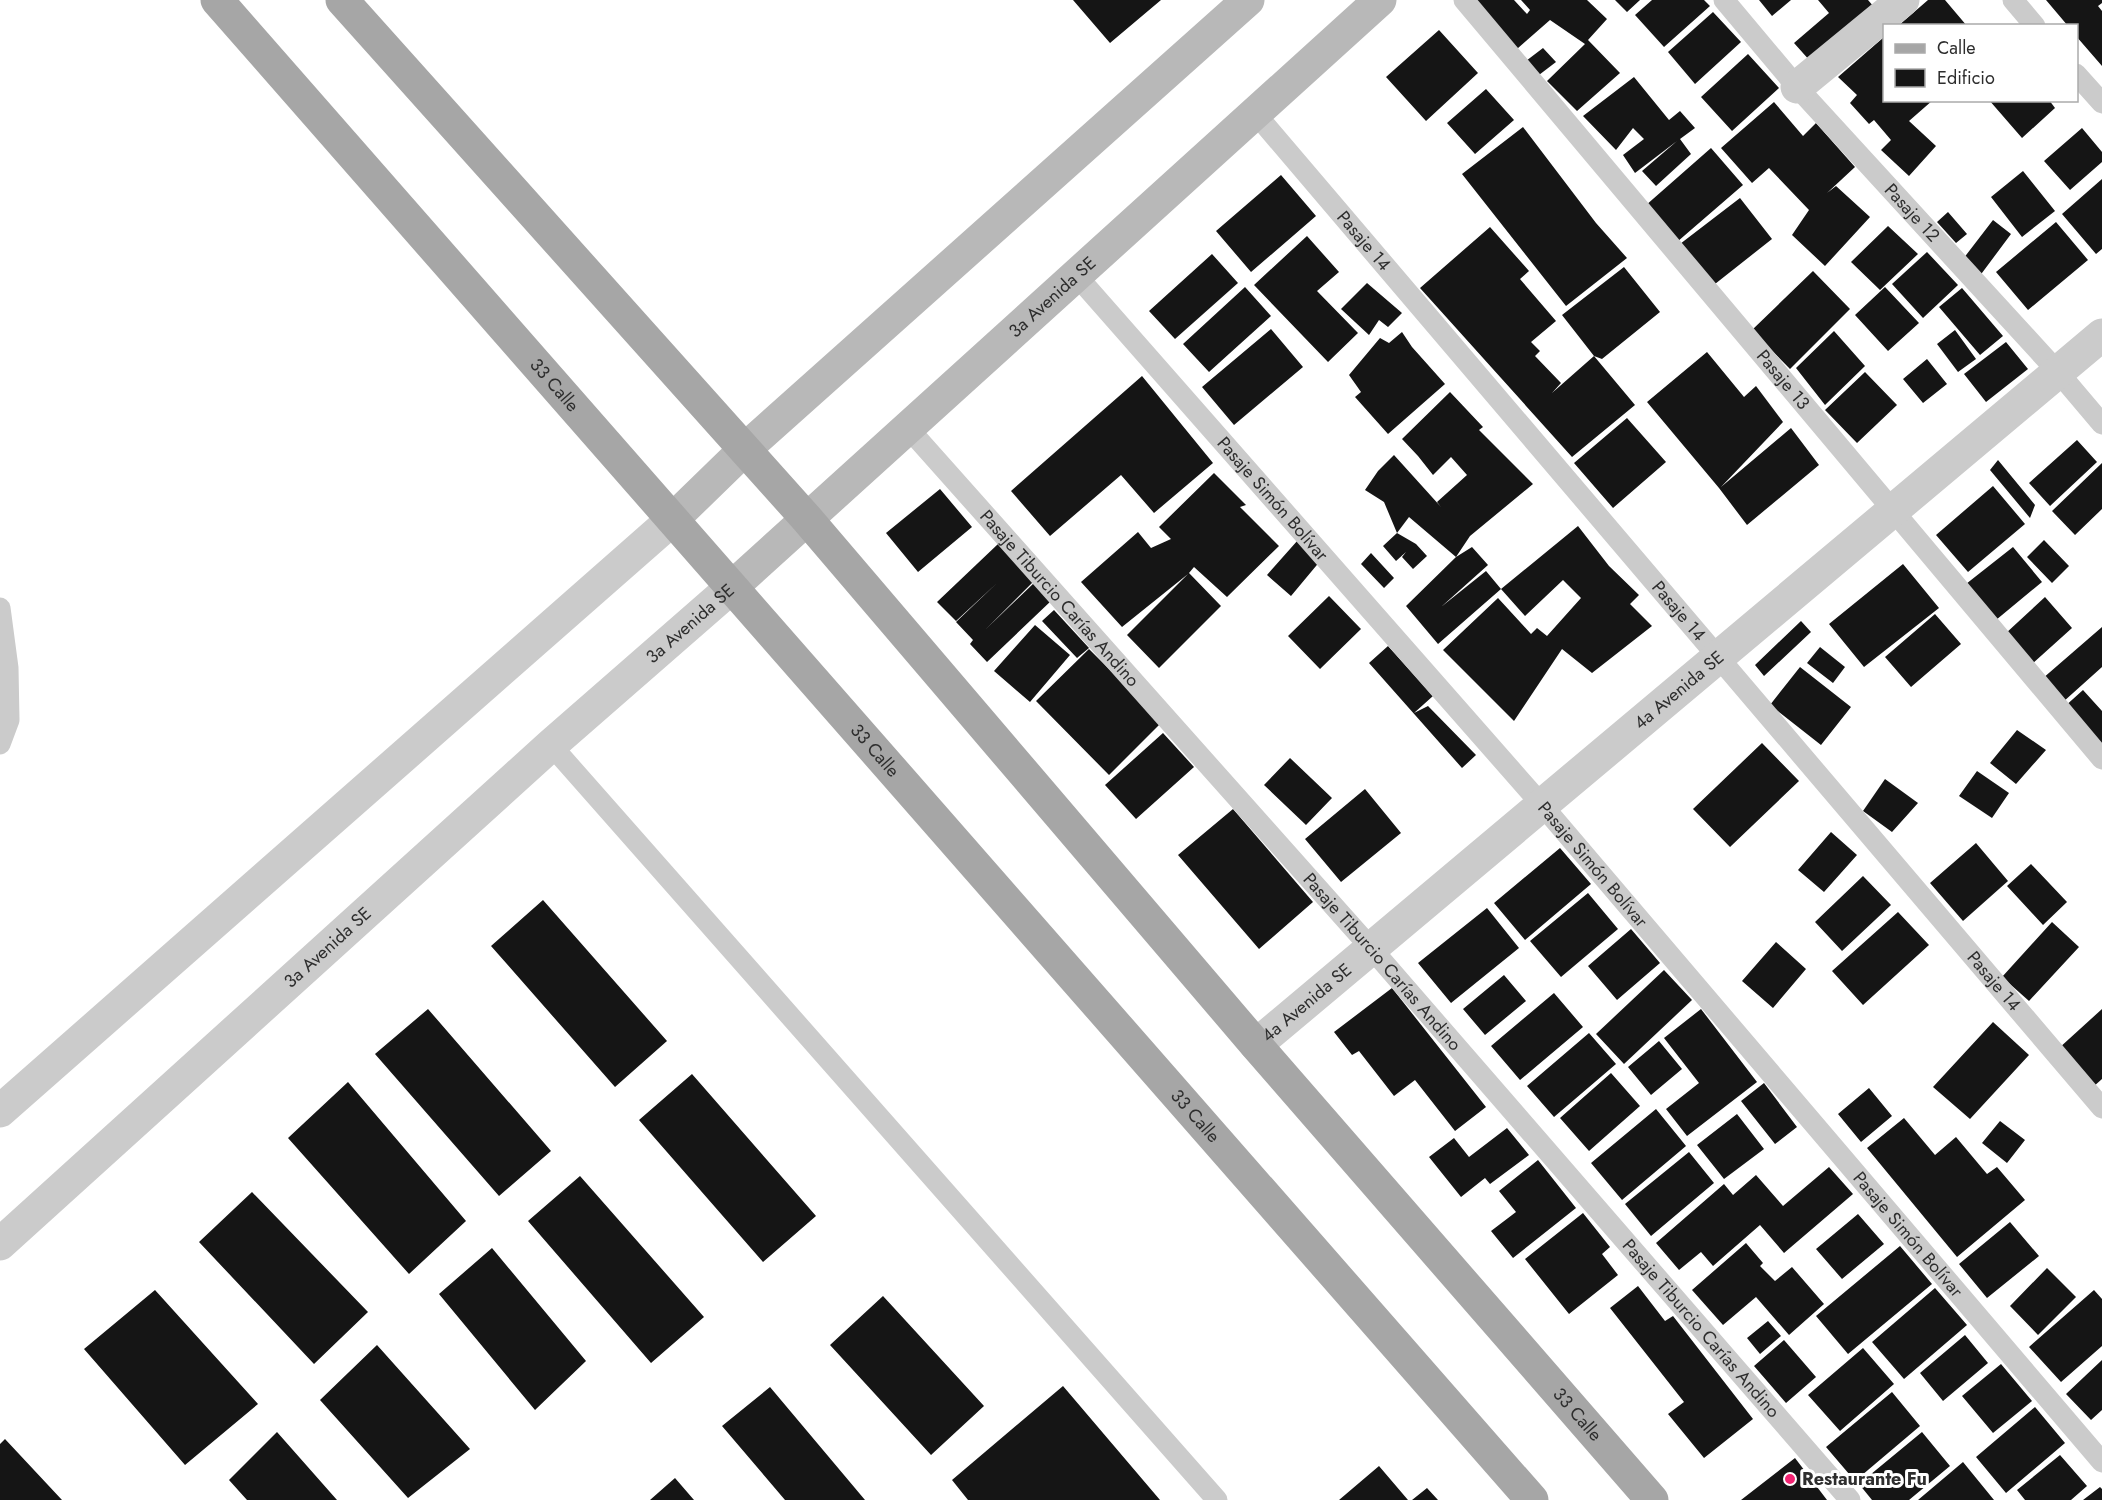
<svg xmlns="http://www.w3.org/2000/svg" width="2102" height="1500" viewBox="0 0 2102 1500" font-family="Jost,sans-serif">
<rect width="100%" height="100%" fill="#fff"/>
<path fill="#151515" d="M1073,0H1161L1110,43Z
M1465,0H1514L1527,14L1530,10L1521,0H1587L1607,19L1588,40L1620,73L1577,111L1547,81L1585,44L1550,20L1509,56Z
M1615,0H1640L1627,12Z
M1652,0H1704L1710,6L1664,47L1635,15Z
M1759,0H1791L1772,16Z
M1818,0H1868L1874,7L1811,62L1794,43L1829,13Z
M1928,0H1945L1967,26H1898Z
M2046,0H2102V3L2098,6L2102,11V66L2076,36V26H2068Z
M1713,12L1741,42L1695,84L1668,52Z
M1439,30L1478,73L1426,121L1386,77Z
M1884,37V100H1933L1909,121L1936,146L1909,176L1881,150L1891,140L1874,120L1869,124L1850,103L1857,95L1838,77Z
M1543,48L1556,62L1535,78L1522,64Z
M1748,54L1779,88L1732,131L1701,97Z
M1634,77L1669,120L1680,111L1695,128L1680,139L1691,154L1656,186L1642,171L1677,141L1635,173L1623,155L1644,139L1633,128L1616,150L1583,116Z
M1486,89L1514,120L1475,154L1447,123Z
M1989,100H2049L2055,108L2022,138Z
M1774,102L1803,136L1816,123L1855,167L1827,193L1836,186L1870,217L1825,266L1792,235L1809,210L1769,168L1752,183L1721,148Z
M1523,127L1596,223L1627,258L1566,306L1462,174Z
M2082,128L2102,152V162L2070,190L2044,161Z
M1711,148L1743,185L1677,242L1645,206Z
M2023,171L2055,211L2022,237L1991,197Z
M1281,175L1316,216L1251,272L1216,231Z
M2102,179V249L2096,254L2062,214Z
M1740,198L1772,239L1715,284L1680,244Z
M1948,212L1967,234L1956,243L1937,222Z
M1993,220L2011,234L1979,277L1960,263Z
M2056,222L2088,260L2028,310L1996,272Z
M1888,226L1918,254L1880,290L1851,262Z
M1490,227L1529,271L1520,279L1556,321L1531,342L1540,351L1535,356L1561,383L1552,393L1594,356L1562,315L1624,267L1660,312L1602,359L1594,356L1635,405L1572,457L1420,288Z
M1307,236L1339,272L1317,291L1358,333L1328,362L1254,285Z
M1927,252L1958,285L1923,318L1892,284Z
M1212,254L1238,283L1175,339L1149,311Z
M1813,271L1850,309L1790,369L1752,330Z
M1367,283L1402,313L1388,327L1379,320L1369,335L1341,309Z
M1245,287L1271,316L1209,372L1183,344Z
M1885,287L1919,323L1888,351L1855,315Z
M1962,288L2003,336L1980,355L1939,307Z
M1271,329L1303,367L1234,425L1202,387Z
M1955,330L1976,359L1958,372L1937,344Z
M1834,331L1865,366L1825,405L1796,368Z
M1402,332L1412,347L1445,384L1388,434L1355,397L1361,392L1349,375L1380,338L1389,343Z
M2006,342L2028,369L1986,402L1964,374Z
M1707,352L1744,397L1756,386L1783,422L1721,487L1791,428L1819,465L1747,525L1719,488L1647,402Z
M1927,359L1947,384L1923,403L1903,379Z
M1865,372L1897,405L1857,443L1825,410Z
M1142,376L1213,463L1154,513L1121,475L1050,536L1011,491Z
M1450,392L1483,427L1479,430L1533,484L1470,536L1456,557L1409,517L1397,533L1384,502L1365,490L1378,471L1394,455L1441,507L1437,502L1467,475L1451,457L1433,475L1418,456L1402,439Z
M1627,418L1666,462L1613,508L1574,463Z
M2077,440L2097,462L2050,506L2029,483Z
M1998,460L2035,505L2030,518L1990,470Z
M2102,463V509L2075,535L2052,511Z
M1214,473L1246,505L1240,507L1279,546L1227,597L1194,567L1189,573L1221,606L1159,668L1127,635L1188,574L1122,627L1081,582L1138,532L1151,548L1171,539L1159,527Z
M1993,486L2025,524L1968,572L1936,535Z
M940,489L972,527L918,572L886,533Z
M1578,526L1609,566L1639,595L1630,604L1652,626L1592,673L1562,649L1514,721L1443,650L1498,598L1531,634L1537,628L1547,636L1581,598L1563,580L1525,616L1501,589Z
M1397,533L1416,544L1427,556L1413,569L1402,557L1406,552L1396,561L1383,546Z
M1298,540L1321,560L1291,596L1267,575Z
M2044,540L2069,566L2052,583L2027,557Z
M998,544L1033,582L986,629L1035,582L1052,600L987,662L970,644L973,640L956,622L997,583L956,621L937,602Z
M1472,547L1488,565L1441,607L1486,571L1501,589L1438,644L1406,606L1456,557Z
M2013,547L2042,582L1996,620L1966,584Z
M1371,553L1394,578L1384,588L1361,564Z
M1903,564L1939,608L1864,667L1829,624Z
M1329,596L1361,629L1320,669L1288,636Z
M2045,597L2072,628L2032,664L2005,634Z
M1054,610L1089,648L1077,658L1042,621Z
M1935,614L1961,644L1911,687L1885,657Z
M1801,621L1811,632L1764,676L1755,665Z
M1035,625L1070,655L1030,702L994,671Z
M2102,627V667L2063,702L2042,679Z
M1388,646L1433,696L1414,713L1428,706L1476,755L1462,768L1369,663Z
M1820,647L1845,667L1833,683L1807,663Z
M1089,649L1162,722L1109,775L1036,701Z
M1800,667L1851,707L1821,745L1770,705Z
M2083,690L2102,711V744L2063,708Z
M2017,730L2046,750L2016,784L1990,763Z
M1163,733L1194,767L1136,819L1105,785Z
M1762,743L1799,781L1730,847L1693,809Z
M1290,758L1332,798L1306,825L1264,785Z
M1977,771L2009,793L1992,818L1959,796Z
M1885,779L1918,803L1892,832L1863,811Z
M1365,789L1401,833L1341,882L1305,839Z
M1233,809L1313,902L1259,949L1178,855Z
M1831,832L1857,855L1824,892L1798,870Z
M1976,843L2008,881L1963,921L1930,883Z
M1560,848L1591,884L1525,940L1494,903Z
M2031,864L2067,902L2043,925L2007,886Z
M1863,876L1891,905L1842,951L1815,922Z
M1588,893L1618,929L1561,977L1530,941Z
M543,900L667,1041L615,1087L491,946Z
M1487,908L1519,948L1451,1003L1418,963Z
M1898,912L1929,945L1863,1005L1832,971Z
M2052,922L2079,947L2029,1001L2002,977Z
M1631,929L1660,963L1617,1000L1588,966Z
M1776,942L1806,969L1773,1008L1742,981Z
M1664,970L1692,1000L1624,1064L1596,1034Z
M1504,975L1526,1001L1485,1035L1463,1009Z
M1392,988L1486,1107L1455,1131L1415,1080L1394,1096L1359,1051L1352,1055L1334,1032Z
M1554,993L1583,1027L1520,1080L1491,1046Z
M428,1009L551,1151L499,1196L375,1054Z
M1701,1009L1757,1082L1687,1136L1666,1109L1699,1083L1664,1038Z
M2102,1009V1079L2093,1087L2058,1049Z
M1993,1022L2029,1055L1970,1119L1933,1087Z
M1589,1033L1616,1064L1554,1117L1527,1086Z
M1659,1041L1682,1069L1651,1095L1628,1067Z
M1611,1073L1640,1106L1589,1151L1560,1118Z
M692,1074L816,1216L763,1262L639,1120Z
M348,1082L466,1221L409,1274L288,1138Z
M1764,1083L1797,1127L1775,1144L1741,1101Z
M1869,1088L1892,1116L1861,1142L1838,1114Z
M1656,1109L1686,1146L1622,1200L1591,1163Z
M1737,1114L1764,1149L1724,1179L1697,1145Z
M1904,1118L1935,1155L1956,1137L1987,1174L1997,1167L2025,1200L1957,1257L1867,1148Z
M2000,1121L2025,1140L2007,1163L1982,1143Z
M1507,1128L1529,1155L1490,1184L1485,1178L1461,1197L1429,1157L1454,1138L1469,1157Z
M1689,1152L1714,1183L1651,1236L1625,1204Z
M1538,1160L1576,1208L1513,1258L1491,1231L1516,1212L1499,1191Z
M1829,1167L1853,1194L1784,1253L1760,1225L1713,1266L1701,1252L1679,1270L1656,1243L1724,1184L1733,1195L1756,1175L1783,1206Z
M580,1176L704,1317L651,1363L528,1221Z
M252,1192L368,1312L314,1364L199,1242Z
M1583,1213L1610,1247L1602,1254L1618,1275L1569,1314L1525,1259Z
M1858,1214L1884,1244L1842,1279L1816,1249Z
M2010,1222L2039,1256L1987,1298L1959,1264Z
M1746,1243L1763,1263L1760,1266L1775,1281L1792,1267L1824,1304L1789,1335L1756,1297L1723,1325L1692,1290Z
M1900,1246L1932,1284L1848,1354L1816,1316Z
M492,1248L586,1361L535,1410L439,1294Z
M2047,1268L2076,1297L2038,1335L2010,1306Z
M1638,1286L1665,1321L1673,1316L1753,1419L1704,1458L1668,1414L1684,1402L1610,1308Z
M1935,1288L1967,1325L1904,1379L1872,1342Z
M155,1290L258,1404L185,1465L84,1349Z
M2094,1290L2102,1299V1346L2061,1382L2029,1347Z
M883,1296L984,1406L931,1455L830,1345Z
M1768,1321L1781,1336L1760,1354L1747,1338Z
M1965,1335L1988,1363L1943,1401L1920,1373Z
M1784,1340L1816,1377L1786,1403L1754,1366Z
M377,1345L470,1449L408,1498L320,1400Z
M1863,1348L1894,1384L1840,1431L1808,1395Z
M2102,1360V1410L2091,1420L2066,1394Z
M2001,1364L2032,1401L1993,1433L1962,1396Z
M1063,1386L1160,1500H968L952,1480Z
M770,1387L865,1500H785L722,1426Z
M1892,1392L1920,1426L1855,1481L1826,1447Z
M2035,1407L2065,1443L2006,1493L1976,1457Z
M277,1432L337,1500H247L229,1480Z
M1922,1432L1950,1466L1909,1500H1872L1859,1484Z
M5,1439L62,1500H0V1444Z
M2060,1455L2087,1486L2071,1500H2025L2017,1490Z
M1795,1458L1827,1500H1741Z
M1963,1462L1994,1500H1918Z
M1379,1466L1408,1500H1339Z
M675,1478L694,1500H650Z
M2100,1487L2102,1489V1500H2083Z
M1427,1488L1438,1500H1412Z"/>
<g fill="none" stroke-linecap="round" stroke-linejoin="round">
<g stroke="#cbcbcb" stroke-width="21">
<path id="s1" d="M1464,0L2102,759"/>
<path id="s2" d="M1724,0L1797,87L2058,372L2102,424"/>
<path d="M2013,0L2035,26"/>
<path d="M2076,74L2102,103"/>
<path id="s3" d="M1255,113L2102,1108"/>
<path id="s4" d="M1076,275L1542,805L2102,1462"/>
<path id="s5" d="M908,428L1371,948L1850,1500"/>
<path d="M0,608L8,668L9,720L0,744"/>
<path d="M551,745L1217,1500"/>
</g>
<g stroke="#cbcbcb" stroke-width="33">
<path d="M1797,87L1903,0"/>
<path id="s6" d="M1256,1045L2102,335"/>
</g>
<g stroke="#cbcbcb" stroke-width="33">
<path d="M0,1111L673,519"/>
<path id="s7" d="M0,1244L551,745L732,587"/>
</g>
<g stroke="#b8b8b8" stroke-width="33">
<path d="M673,519L744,450L1248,0"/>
<path id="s8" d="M732,587L1380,0"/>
</g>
<g stroke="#a6a6a6" stroke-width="33">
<path id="s9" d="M217,0L1532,1500"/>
<path id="s10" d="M342,0L807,519L1256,1045L1652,1500"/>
</g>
</g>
<circle fill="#f32372" stroke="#fff" stroke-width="2" cx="1790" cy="1479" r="6"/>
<g text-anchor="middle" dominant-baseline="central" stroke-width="6" stroke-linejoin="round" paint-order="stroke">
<g font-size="18" fill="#2e2e2e" stroke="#fff">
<text stroke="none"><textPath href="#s2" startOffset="284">Pasaje 12</textPath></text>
<text stroke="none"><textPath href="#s3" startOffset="168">Pasaje 14</textPath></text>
<text stroke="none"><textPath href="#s8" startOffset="432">3a Avenida SE</textPath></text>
<text stroke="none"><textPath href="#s1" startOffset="496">Pasaje 13</textPath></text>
<text stroke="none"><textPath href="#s9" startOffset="512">33 Calle</textPath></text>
<text stroke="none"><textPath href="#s4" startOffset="298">Pasaje Simón Bolívar</textPath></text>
<text stroke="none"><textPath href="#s5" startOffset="228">Pasaje Tiburcio Carías Andino</textPath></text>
<text stroke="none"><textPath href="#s3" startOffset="654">Pasaje 14</textPath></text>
<text stroke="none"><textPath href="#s7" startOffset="928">3a Avenida SE</textPath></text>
<text stroke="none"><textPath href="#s6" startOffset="552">4a Avenida SE</textPath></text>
<text stroke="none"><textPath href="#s9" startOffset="998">33 Calle</textPath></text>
<text stroke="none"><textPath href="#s4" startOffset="784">Pasaje Simón Bolívar</textPath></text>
<text stroke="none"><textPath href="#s7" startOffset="442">3a Avenida SE</textPath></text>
<text stroke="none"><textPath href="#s5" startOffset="714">Pasaje Tiburcio Carías Andino</textPath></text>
<text stroke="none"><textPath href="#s3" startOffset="1140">Pasaje 14</textPath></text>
<text stroke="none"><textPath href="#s6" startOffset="66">4a Avenida SE</textPath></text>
<text stroke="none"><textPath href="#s9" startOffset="1484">33 Calle</textPath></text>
<text stroke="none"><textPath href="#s4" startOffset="1270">Pasaje Simón Bolívar</textPath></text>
<text stroke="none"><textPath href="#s5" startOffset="1200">Pasaje Tiburcio Carías Andino</textPath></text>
<text stroke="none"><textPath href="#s10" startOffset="1878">33 Calle</textPath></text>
</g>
<g font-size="18" font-weight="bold" fill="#2e2e2e" stroke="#fff" text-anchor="start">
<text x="1802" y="1479">Restaurante Fu</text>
</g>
</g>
<rect x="1883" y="24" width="195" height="78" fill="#ffffff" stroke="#ababab" stroke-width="1.5"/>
<rect x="1895" y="44" width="30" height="9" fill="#a6a6a6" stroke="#ababab" stroke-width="1.5"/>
<text x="1937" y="54" font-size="18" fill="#2e2e2e">Calle</text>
<rect x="1895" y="69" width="30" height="18" fill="#151515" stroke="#ababab" stroke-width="1.5"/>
<text x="1937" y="84" font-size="18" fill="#2e2e2e">Edificio</text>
</svg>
